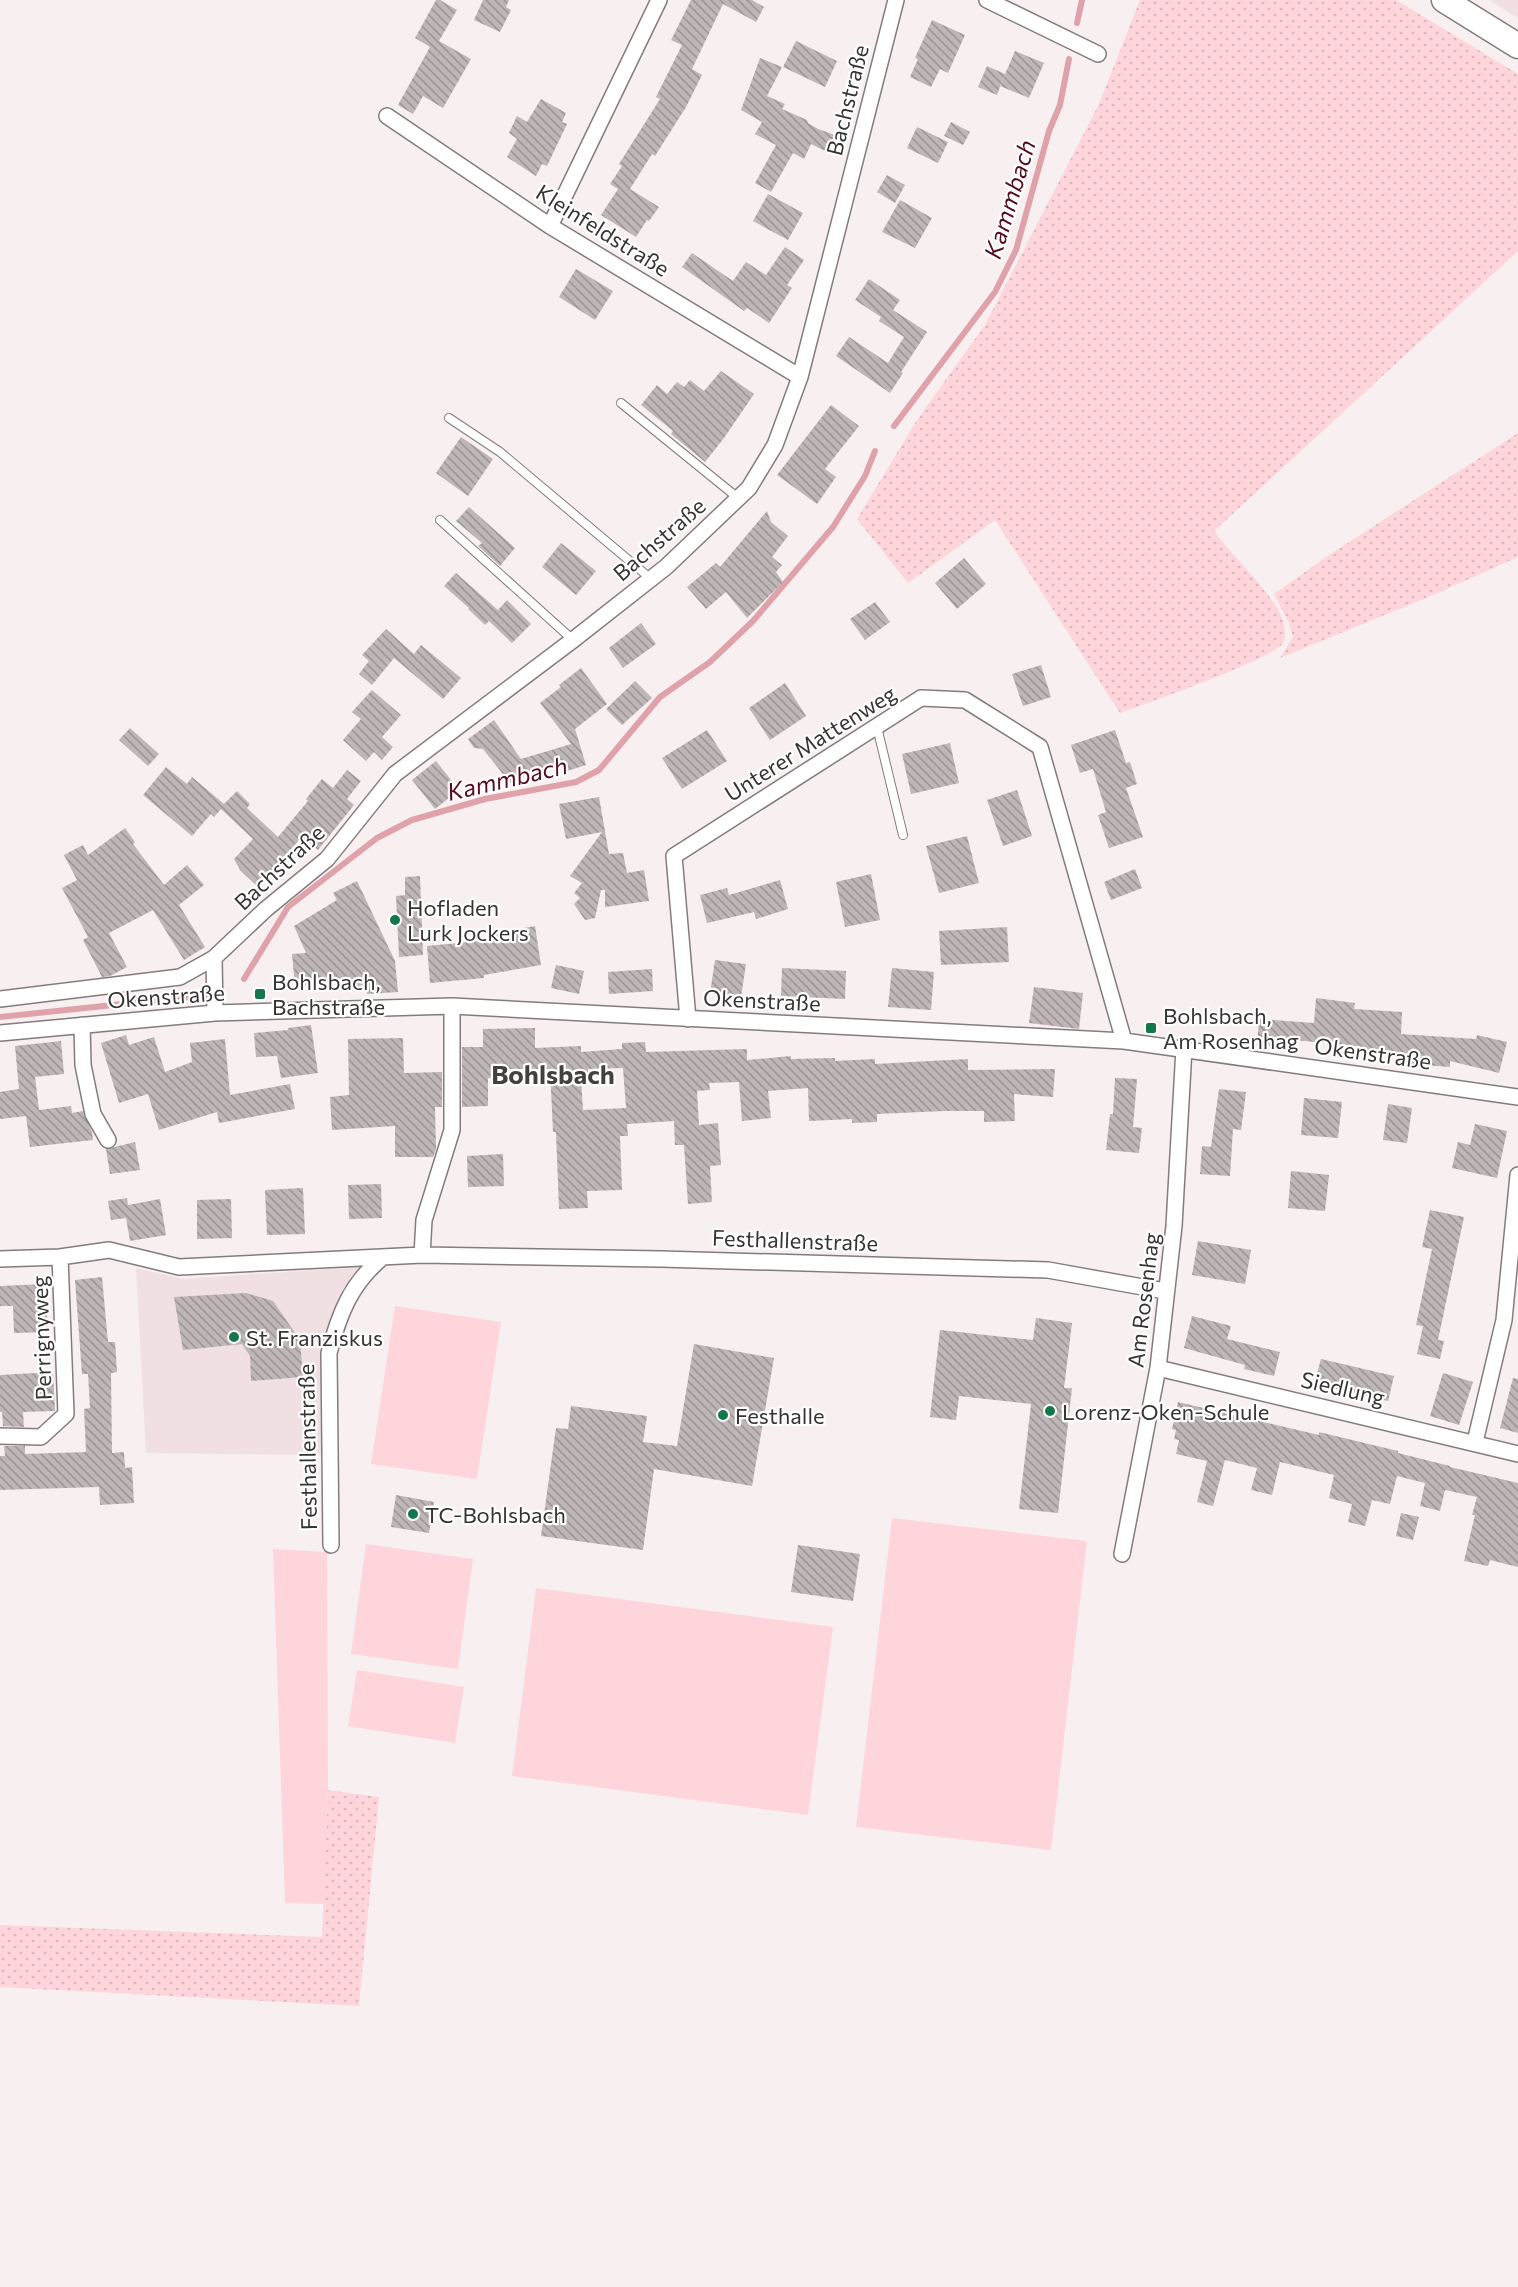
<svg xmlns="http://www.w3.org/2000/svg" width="1518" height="2287" viewBox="0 0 1518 2287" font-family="Commissioner,sans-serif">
<defs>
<pattern id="grass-dots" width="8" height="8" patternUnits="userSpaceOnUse" patternTransform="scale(1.5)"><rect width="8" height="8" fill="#fed5db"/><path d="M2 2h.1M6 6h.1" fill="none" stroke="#dab7bd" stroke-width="1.8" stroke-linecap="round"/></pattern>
<pattern id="building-back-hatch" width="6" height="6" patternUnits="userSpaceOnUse" patternTransform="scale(1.5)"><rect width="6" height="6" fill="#beb6b7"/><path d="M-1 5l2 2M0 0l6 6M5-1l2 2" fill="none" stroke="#9b9596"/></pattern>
</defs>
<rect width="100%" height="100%" fill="#f8eff0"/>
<path fill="#f1e0e2" d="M1489,0H1518V18Z
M360,1267L336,1310L324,1455L146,1453L136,1268L183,1279Z"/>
<path fill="url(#grass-dots)" d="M1140,0H1396L1518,74V251L1214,531C1231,555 1275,595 1283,621C1285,627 1286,638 1283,643C1273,659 1145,704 1120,713L995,520L908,583L857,519L917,420L985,325L1099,104Z
M1518,433V557L1433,595L1280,658L1293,637L1289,623L1274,594L1329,555Z
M328,1790L379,1797L359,2006L0,1987V1925L322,1937Z"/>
<path fill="#fed5db" d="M395,1306L501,1322L477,1479L371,1464Z
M892,1518L1087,1541L1051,1850L856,1827Z
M366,1544L473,1559L458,1669L351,1654Z
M273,1549L327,1552L328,1790L324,1904L285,1903Z
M536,1588L833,1627L808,1815L512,1776Z
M357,1670L464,1687L455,1743L348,1726Z"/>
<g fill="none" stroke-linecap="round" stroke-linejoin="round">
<path stroke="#dfa1aa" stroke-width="6" d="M1077,23L1082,0
M894,426L995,292L1016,250L1049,131L1060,105L1069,59
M244,979L288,907L377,838L412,820L485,799L576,782L599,770L660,697L710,662L753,621L833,527L865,476L875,451
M0,1017L198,996"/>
</g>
<path fill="url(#building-back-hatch)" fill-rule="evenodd" d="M436,0H440L457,10L439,41L471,59L443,108L423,96L413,114L398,105L430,47L415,38Z
M483,0H509L506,7L511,10L500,32L474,20Z
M691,0H752L764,7L756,22L723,4L692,69L702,75L686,107L655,156L652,154L630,189L659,207L649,221L647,220L636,237L601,215L618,189L610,184L622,166L619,164L660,99L656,97L682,45L671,40Z
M932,20L965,35L948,73L940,69L931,87L910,77L918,59L915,58Z
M796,41L837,61L825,87L783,67Z
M1015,51L1044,63L1029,98L1000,86Z
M760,58L782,67L767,96L785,104L782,109L807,120L808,123L818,129L835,135L827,152L811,144L804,159L793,153L771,192L755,183L776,145L755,134L762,122L741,110Z
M987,66L1005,74L997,95L978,87Z
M541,99L566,113L562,122L567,124L547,166L542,164L536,176L507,157L517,139L509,133L517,116L527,122Z
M951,122L970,132L963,145L944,136Z
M917,127L948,142L938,163L907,148Z
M887,175L905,185L895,203L877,192Z
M768,194L803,213L788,240L753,221Z
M900,200L932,218L915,248L882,232Z
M785,247L804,260L787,285L792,288L769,323L747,308L744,311L682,267L692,253L733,281L746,262L766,275Z
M576,269L613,291L595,320L559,297Z
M869,279L900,300L893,310L927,332L901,372L903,373L890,393L836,356L849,337L888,363L904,337L879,321L881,317L855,300Z
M721,371L754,394L724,438L705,462L671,434L673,431L641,405L657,385L667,394L677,382L684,387L690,380L704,391Z
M831,405L859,426L825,469L836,477L817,504L777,475Z
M461,437L493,459L468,496L436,473Z
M469,507L515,548L500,566L478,546L482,543L456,521Z
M767,511L771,522L788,536L772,557L782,565L776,572L783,582L747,618L726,592L706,609L687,587L716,563L720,567Z
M561,543L596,571L576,595L542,567Z
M964,558L986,584L957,609L935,583Z
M456,573L498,610L507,600L531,624L512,643L489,621L485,625L468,609L469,608L444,586Z
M875,602L890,622L865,640L850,619Z
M641,623L656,644L623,668L609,648Z
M386,629L414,654L421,645L461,678L443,699L394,658L372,685L359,674L369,661L362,655Z
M1041,665L1051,697L1023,706L1012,674Z
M581,668L607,704L575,729L586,765L564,772L561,765L543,771L542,767L510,783L483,749L474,748L468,739L494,720L521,759L571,744L540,703L561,687L559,685Z
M635,681L652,698L622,725L606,709Z
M785,683L806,716L770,740L749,708Z
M372,690L401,715L382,737L393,747L382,760L374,752L366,761L343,740L361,719L352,712Z
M130,728L159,754L148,766L119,740Z
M707,730L727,761L682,789L662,758Z
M1115,730L1126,763L1130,762L1137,784L1126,788L1143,837L1109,848L1098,815L1106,812L1093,769L1080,773L1071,745Z
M950,743L959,783L911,794L902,754Z
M436,761L459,790L435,809L412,780Z
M166,767L187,784L192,777L224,804L237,791L250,804L247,808L278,837L308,801L306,799L322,779L333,788L347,770L361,781L347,799L354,805L318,850L302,837L257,886L240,870L234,859L253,839L221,809L214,817L211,814L192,836L143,795Z
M1017,790L1032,836L1003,846L987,800Z
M599,797L609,854L623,853L627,873L644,870L649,901L605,907V890H601L595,918L585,920L574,904L580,898L574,893L582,883L570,876L602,832L566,839L559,804Z
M125,828L135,842L133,844L164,885L187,865L204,885L179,905L205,947L184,960L153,910L109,933L127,967L110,976L102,977L83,940L88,937L62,888L77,880L64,855L83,845L88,855Z
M967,836L979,883L939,893L926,846Z
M1135,869L1142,888L1111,900L1104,882Z
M871,874L880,920L845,927L836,882Z
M420,876L423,955L399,957L396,896L405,895V877Z
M780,880L788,909L756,919L754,912L707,923L700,895L727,888L729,895Z
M357,881L395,961L398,992L367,994L366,986L344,988V982L295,987L292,954L306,953L294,926L337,900L333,893Z
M535,926L541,965L484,975V978L430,983L427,946L490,940L489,934Z
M1007,927L1009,962L941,965L939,931Z
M715,960L746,964L741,997L710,993Z
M556,965L584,971L579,994L551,988Z
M782,968L846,971L845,999L781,996Z
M892,968L934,972L931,1010L888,1007Z
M652,969L653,991L609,994L608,972Z
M1034,987L1083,993L1079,1029L1029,1023Z
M1316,998L1355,1003L1354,1009L1402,1012L1401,1034L1476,1039L1477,1035L1507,1042L1499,1073L1450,1061V1067L1410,1064L1411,1055L1363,1052V1047L1284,1039V1048L1257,1046L1259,1019L1314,1023Z
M311,1025L318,1073L281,1078L277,1056L256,1057L254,1033L288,1030V1028Z
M535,1028V1048L581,1046V1052L622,1049V1043L645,1042L646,1052L747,1049V1060L791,1056V1059L835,1058V1061L875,1059V1064L968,1059V1070L1055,1069L1053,1097L1014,1094L1015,1121L984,1122V1111H944L877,1114V1122L852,1123V1119L809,1121L808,1088L768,1091L771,1118L742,1121L739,1082L709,1083L710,1090L697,1091L699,1125L718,1123L721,1165L710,1166L712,1202L688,1204L684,1145H675L674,1121L627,1124L628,1136H620L622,1190L587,1191L588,1208L559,1209L556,1132H553L550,1069H509V1077L488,1078V1106L462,1107V1047H483V1029ZM623,1068L626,1108L583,1110L581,1079H588V1069Z
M126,1035L129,1045L154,1037L165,1072L192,1062L190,1043L225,1039L230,1095L290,1084L295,1109L219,1123L217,1112L159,1130L148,1094L119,1103L101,1043Z
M403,1038L404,1073L442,1072V1107H435L436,1149L433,1157H395V1126L332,1130L330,1097L349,1095L348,1039Z
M61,1041L64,1074L35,1077L39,1110L71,1106L72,1113L83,1111L92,1132L93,1140L30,1147L26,1116L0,1119V1092L19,1089L15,1046Z
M1115,1078L1137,1079L1133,1127L1142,1128L1139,1153L1106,1150L1110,1114H1113Z
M1219,1089L1246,1092L1241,1130L1233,1129L1230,1176L1200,1174L1202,1146L1211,1147Z
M1304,1098L1342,1102L1338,1138L1301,1135Z
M1388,1104L1412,1108L1407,1143L1383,1140Z
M1475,1124L1507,1131L1497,1178L1452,1168L1458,1142L1470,1145Z
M135,1142L140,1170L110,1174L106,1149Z
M503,1154L504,1186L468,1187L467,1156Z
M1291,1171L1329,1175L1325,1211L1288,1208Z
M381,1184L382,1218L349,1219L348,1185Z
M303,1188L305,1234L267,1235L265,1190Z
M127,1198L128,1205L160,1199L166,1235L130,1241L126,1218L111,1220L108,1201Z
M231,1199L232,1238L197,1239V1200Z
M1430,1210L1464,1217L1438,1340L1444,1341L1440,1359L1417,1354L1423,1326L1416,1325L1432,1249L1422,1247Z
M1198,1241L1251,1250L1245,1284L1192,1275Z
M102,1277L108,1342H115L117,1372L111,1373L112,1453L124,1452L125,1468L132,1467L134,1503L100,1505L99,1487L0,1490V1456H5L4,1446H25V1454L86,1452L84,1409L90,1408L88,1374H82L75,1280Z
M45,1284L48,1332L14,1333L13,1306H0V1286Z
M246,1293L273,1301L300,1340L303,1377L251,1381L250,1356L242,1344L183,1350L174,1297Z
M1192,1316L1231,1326L1227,1339L1280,1352L1274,1376L1244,1369L1245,1365L1184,1348Z
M1036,1318L1072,1323L1064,1388H1072L1058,1513L1019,1509L1031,1404L959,1396L956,1420L930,1417L940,1330L1033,1340Z
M694,1344L774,1358L752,1486L654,1469L643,1550L541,1536L556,1428L568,1429L571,1406L647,1416L643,1442L677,1446Z
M1321,1359L1394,1376L1388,1401L1314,1384Z
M53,1372L55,1411L23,1412L24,1427L3,1426L2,1412H0V1375Z
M1443,1373L1473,1382L1459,1425L1430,1416Z
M1513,1378L1518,1379V1433L1500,1428Z
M1178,1402L1319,1435V1432L1398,1451V1453L1450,1466V1467L1518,1483V1567L1490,1560L1488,1566L1464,1561L1475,1515H1472L1477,1497L1445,1490L1440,1511L1420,1506L1425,1483L1397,1476L1390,1504L1372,1500L1365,1526L1348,1522L1352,1504L1329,1498L1334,1475L1280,1462L1272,1495L1251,1490L1257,1468L1225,1460L1213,1506L1197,1502L1207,1461L1176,1454L1179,1440L1174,1439L1176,1430L1172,1429Z
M396,1495L434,1502L429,1533L391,1527Z
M1401,1513L1419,1517L1413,1540L1396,1536Z
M798,1545L860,1554L853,1601L791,1592Z"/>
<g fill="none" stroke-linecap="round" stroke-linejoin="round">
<defs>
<path id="lane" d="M621,403L738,498
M449,418L500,452L650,578
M440,520L573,640
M877,727L903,835"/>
<path id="street" d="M987,0L1098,54
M387,116L550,226L800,377
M550,226L659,0
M214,958L215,1013
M0,999L180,977L214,958L266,909L327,859L395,774L573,640L666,567L749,488L775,445L800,377L896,0
M688,1019L674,856L921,698L965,700L1040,747L1124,1041
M82,1025L83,1065L93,1114L108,1140
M0,1033L215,1013L452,1006L1124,1041L1518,1097
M422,1255L424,1220L452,1130V1006
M0,1259L60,1257L109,1250L179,1267L422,1255L661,1259L1048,1270L1165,1291
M1158,1368L1518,1454
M0,1436L41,1437L66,1414L60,1257
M1475,1442L1504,1320L1518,1175
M331,1545L329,1353C339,1314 351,1283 383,1257
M1122,1554L1158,1368L1174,1226L1184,1048"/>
<path id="primary" d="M1444,0L1518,46"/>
</defs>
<use href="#lane" stroke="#837c7d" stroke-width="10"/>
<use href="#street" stroke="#837c7d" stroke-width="18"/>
<use href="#primary" stroke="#837c7d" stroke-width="27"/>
<use href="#lane" stroke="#fff" stroke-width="8"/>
<use href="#street" stroke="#fff" stroke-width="15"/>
<use href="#primary" stroke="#fff" stroke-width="24"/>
</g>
<g fill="#14764c" stroke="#fff" stroke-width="2">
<circle cx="395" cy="920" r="6"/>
<rect x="254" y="988" width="12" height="12" rx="3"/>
<rect x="1145" y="1022" width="12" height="12" rx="3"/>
<circle cx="234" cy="1337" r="6"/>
<circle cx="1050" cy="1411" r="6"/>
<circle cx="723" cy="1415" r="6"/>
<circle cx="413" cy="1514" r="6"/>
</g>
<g text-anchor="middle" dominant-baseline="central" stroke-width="4.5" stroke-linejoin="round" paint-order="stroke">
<g font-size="22" fill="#373434" stroke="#fff">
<text transform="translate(847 100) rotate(-76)">Bachstraße</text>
<text transform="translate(603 230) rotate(32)">Kleinfeldstraße</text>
<text transform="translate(659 539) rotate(-41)">Bachstraße</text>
<text transform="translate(810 743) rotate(-32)">Unterer Mattenweg</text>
<text transform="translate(279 867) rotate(-43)">Bachstraße</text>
<text transform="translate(166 996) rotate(-4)">Okenstraße</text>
<text transform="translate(762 1000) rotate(3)">Okenstraße</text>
<text transform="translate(1373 1053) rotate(8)">Okenstraße</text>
<text transform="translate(795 1240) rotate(2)">Festhallenstraße</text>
<text transform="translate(1143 1300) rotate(-83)">Am Rosenhag</text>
<text transform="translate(41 1338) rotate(-92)">Perrignyweg</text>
<text transform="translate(1343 1388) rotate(13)">Siedlung</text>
<text transform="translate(307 1447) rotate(-91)">Festhallenstraße</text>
</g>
<g font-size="22" fill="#373434" stroke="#fff" text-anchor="start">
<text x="407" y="907">Hofladen<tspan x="407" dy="25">Lurk Jockers</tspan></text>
<text x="272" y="981">Bohlsbach,<tspan x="272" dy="25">Bachstraße</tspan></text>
<text x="1163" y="1015">Bohlsbach,<tspan x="1163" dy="25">Am Rosenhag</tspan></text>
<text x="246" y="1337">St. Franziskus</text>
<text x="1062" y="1411">Lorenz-Oken-Schule</text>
<text x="735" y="1415">Festhalle</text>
<text x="425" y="1514">TC-Bohlsbach</text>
</g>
<g font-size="24" font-style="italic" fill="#550c22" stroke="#fff">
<text transform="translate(1009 199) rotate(-73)">Kammbach</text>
<text transform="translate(507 778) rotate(-13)">Kammbach</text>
</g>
<g font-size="26" font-weight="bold" fill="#463f40" stroke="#fff">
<text x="553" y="1073">Bohlsbach</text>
</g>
</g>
</svg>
